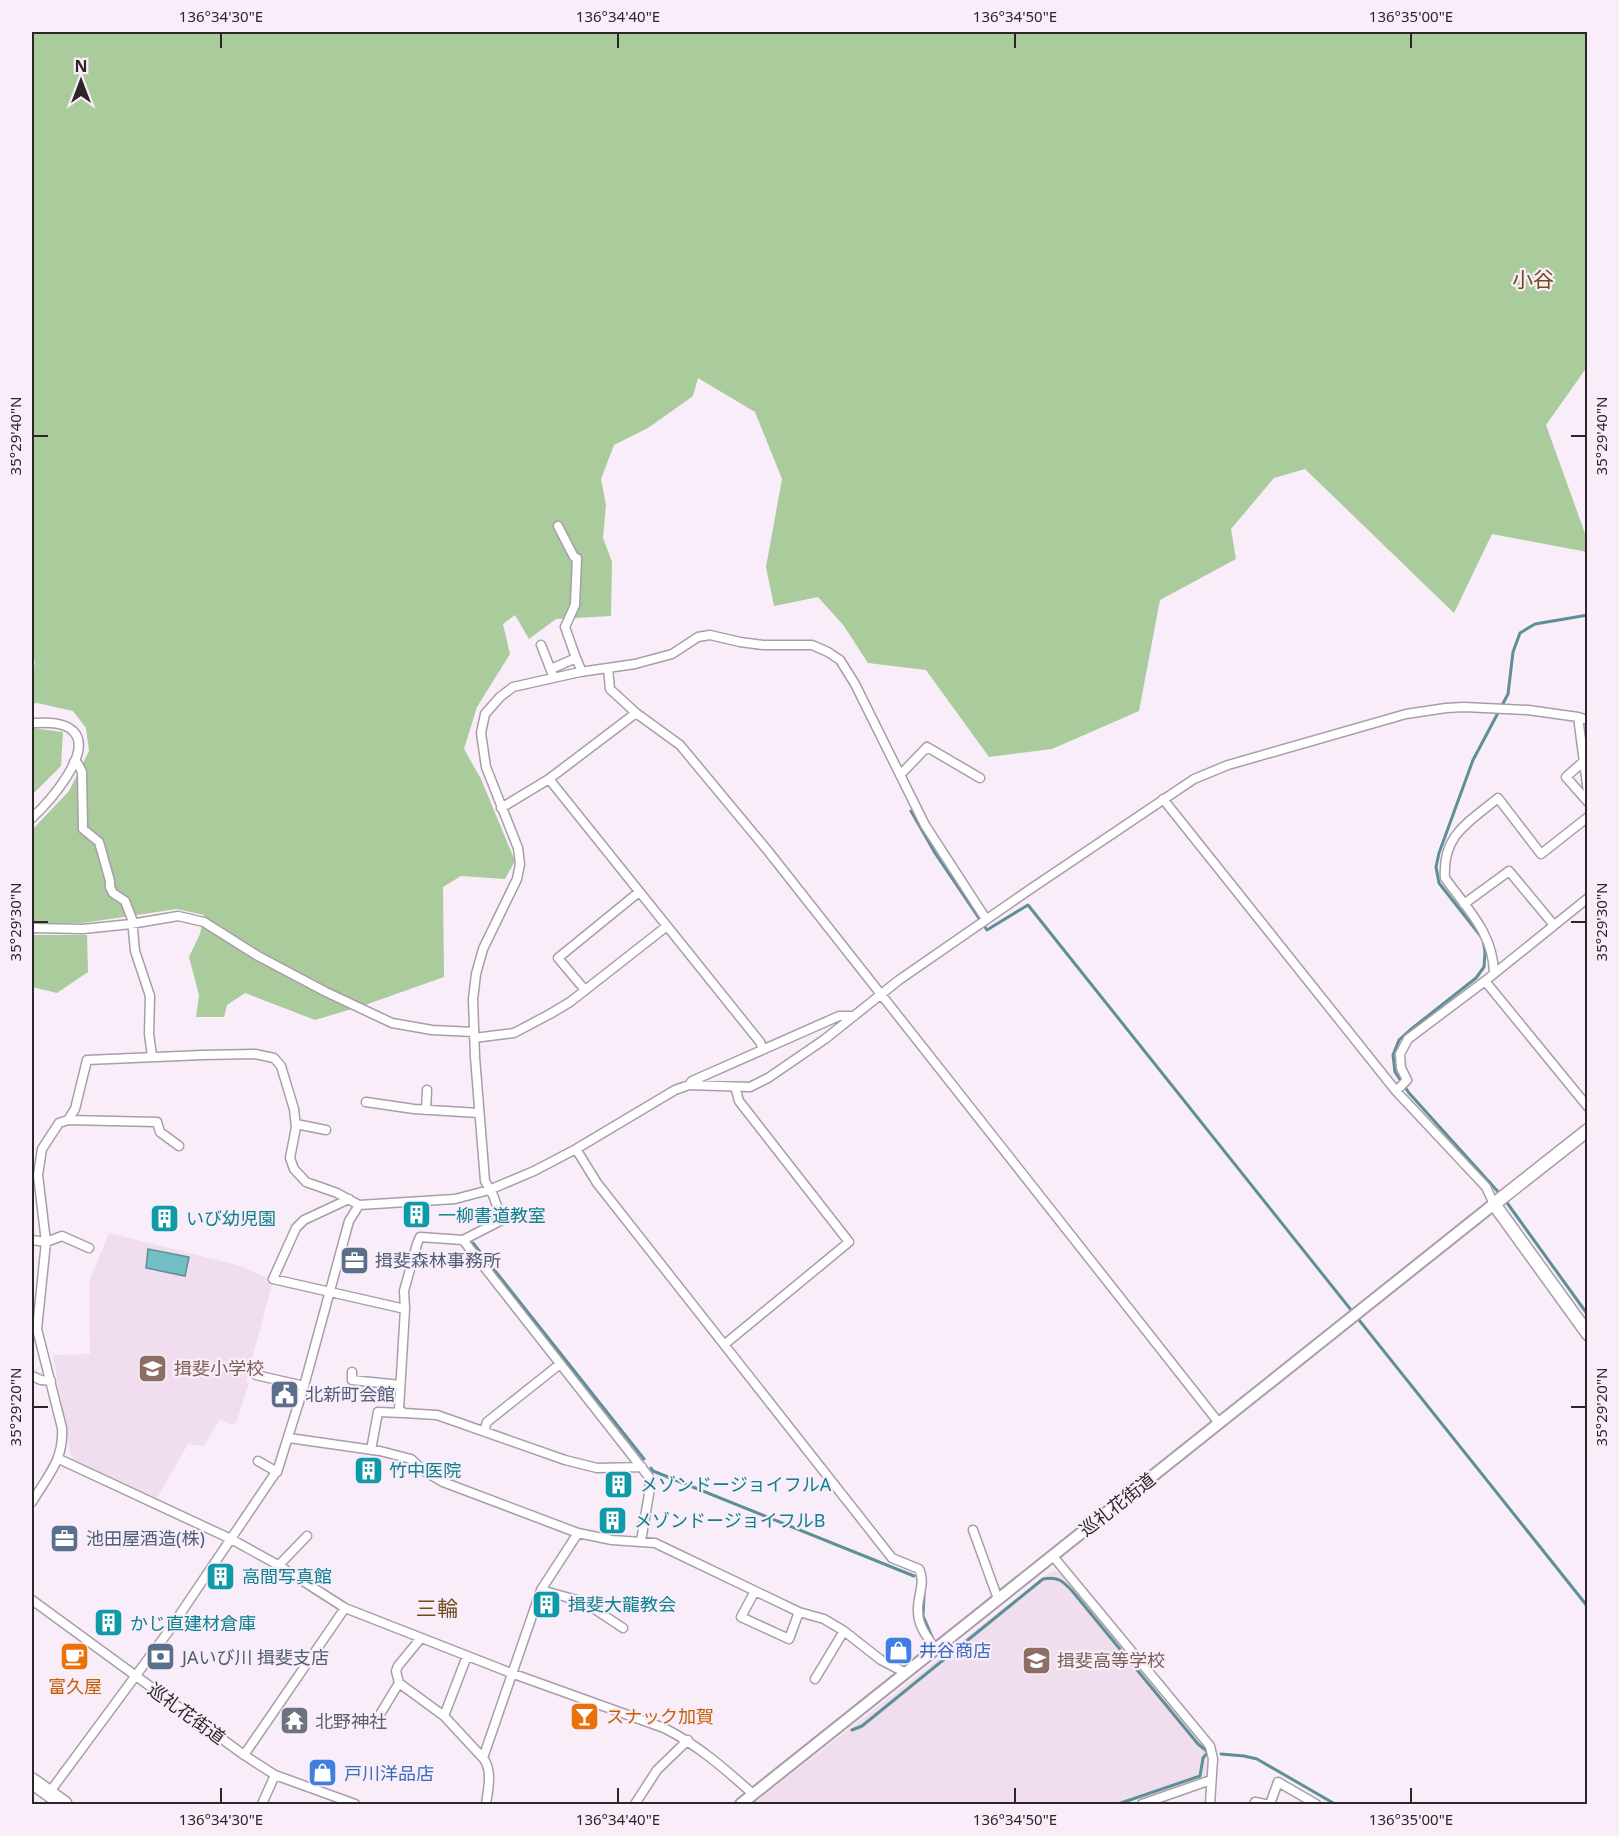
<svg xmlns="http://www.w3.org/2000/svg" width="1619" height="1836" viewBox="0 0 1619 1836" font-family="'Noto Sans','Noto Sans JP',sans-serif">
<rect width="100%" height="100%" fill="#f9edf9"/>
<path fill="#f0dded" d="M109,1233L241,1266L273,1281L246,1381L249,1383L236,1423L230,1424L220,1419L204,1446L188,1444L157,1498L74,1460L70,1453L53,1355L90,1354L89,1282Z
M1051,1571H1055L1066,1576L1205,1744L1208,1775L1124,1804H753Z"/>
<path fill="#aacb9b" d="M32,32H1587V367L1546,425L1587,539V552L1492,534L1454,613L1305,469L1274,478L1231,529L1236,559L1160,600L1139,711L1052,749L989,757L926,670L868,663L844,626L818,597L774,606L766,567L782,479L755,412L698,378L693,396L648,428L614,445L601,479L606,505L603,538L612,562L611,616L556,619L529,639L515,615L503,624L510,654L477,707L464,749L481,779L515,861L505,879L461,876L443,887L444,977L365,1005L315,1020L245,993L227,1005L224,1017H196L199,995L189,957L200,934L204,915L177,909L83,923H32V830L69,791L89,751L86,728L73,711L37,703L32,704V669L35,664L32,650Z
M32,728L63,732L61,766L32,795Z
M32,935H87L88,972L57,993L32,987Z"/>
<path fill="#73bdc4" stroke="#5d9096" stroke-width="1.5" d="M148,1249L189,1257L185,1276L146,1268Z"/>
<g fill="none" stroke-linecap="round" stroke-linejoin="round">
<path stroke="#5d9096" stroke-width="3" d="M911,811L935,853L987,930L1028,905L1588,1607
M1501,1195L1409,1093L1395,1072L1393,1055L1399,1040L1410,1030L1476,978L1484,967L1485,952L1483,939L1439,883L1436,867L1439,853L1473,760L1508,694L1513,652L1520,633L1535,624L1588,615
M1505,1200L1588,1315
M473,1243L644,1459
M651,1468L653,1471L914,1576
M924,1595L923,1616L933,1639
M852,1730L862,1726L1043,1579C1058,1576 1063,1581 1073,1592L1198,1744L1208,1752
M1221,1754L1244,1756L1257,1759L1335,1804
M1118,1804L1200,1776L1203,1758L1208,1752"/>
<defs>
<path id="minor" d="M558,526L574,557L577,558L575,605L565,627L576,658
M541,645L552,673
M608,668L610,689L636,713L680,745L768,851L1219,1423
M551,669L576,658L582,672
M1578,717L1588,792
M32,723C44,723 63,721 73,731C95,752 47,804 32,818
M1584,761L1566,777L1588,802
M74,762L78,764L82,772L83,829L99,842L110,881V887L113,893L125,901L132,919L135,951L150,996L149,1034L152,1056
M900,775L927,747L980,778
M549,779L760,1042L763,1049
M1163,799L1396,1091L1486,1187L1494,1204
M501,808L549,779L636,713
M1464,904L1509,871L1553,924
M32,928L83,929L131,924L178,916L204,922L258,956L326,992L392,1023L432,1030L474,1032
M1494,973C1493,933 1468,910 1445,878C1442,835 1468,823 1498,798L1541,854L1588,817
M1485,981L1588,1107
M585,990L558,958L639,892
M474,1038L514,1033L550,1014L570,1002L667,926
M689,1085L750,1087L768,1078L825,1039L899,980L1029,890L1194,779L1228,765L1406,714L1446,708L1464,707L1528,710L1578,717L1588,720
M1396,1091L1407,1080L1401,1068L1400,1054L1408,1039L1485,981L1588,898
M366,1102L414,1109L479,1113
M426,1110L427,1090
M68,1120L157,1122L160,1132L179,1146
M296,1124L326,1130
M576,1149L597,1183L892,1558L919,1569C926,1583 917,1597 918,1611C918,1627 928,1638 936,1650
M349,1199L304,1220L296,1228L273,1279L405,1309
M32,1240L46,1242L62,1236L89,1248
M463,1240L649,1477L650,1488L641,1541
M725,1344L849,1242L739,1101L736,1090
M352,1372V1380L400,1385
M256,1375L304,1386
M32,1376L41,1380L51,1381
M484,1431L487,1422L560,1364
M289,1438L380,1451L411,1459L424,1471L443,1482L578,1533L612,1540L655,1543L799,1612L824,1619L844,1631L881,1660L906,1673
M371,1450L378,1412L403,1413
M59,1459L231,1539L278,1565L345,1608L511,1673L664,1728C698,1745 725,1769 753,1794
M258,1461L277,1472
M642,1467L597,1468L565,1460L437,1415L404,1413L399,1409L405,1309L404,1291L417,1244L420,1237L463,1240L502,1220L493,1195L485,1181L475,1057L473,999L476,974L483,949L517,879L520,864L518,848L486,767L481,733L485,714L500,697L513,687L580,672L635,664L672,654L698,637L710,635L740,642L763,645H812L828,652L840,660L855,684L925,825L986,919
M32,1502C48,1475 64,1460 62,1428L37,1329L46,1242L38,1175L42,1149L59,1123L68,1120L75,1109L87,1060L202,1055L255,1054L274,1058L281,1066L294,1109L296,1127L290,1158L294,1169L306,1182L337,1193L359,1205L455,1199L489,1190L534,1171L576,1149L675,1090L689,1085L692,1081L839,1016H854
M973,1530L998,1599
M1052,1555L1210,1746L1213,1759L1210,1804
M279,1565L307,1536
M541,1590L584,1602L623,1628
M755,1591L741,1617L789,1639L799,1612
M32,1600L244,1755L275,1775L355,1804
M467,1656L444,1716L483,1758L541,1590L578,1533
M815,1679L844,1631
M399,1683L396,1671L398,1666L421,1638
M379,1716L399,1683L444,1716
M244,1755L345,1608
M483,1758C493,1770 488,1790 486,1804
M49,1793L168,1632L278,1469L304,1386L349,1221L359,1205
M262,1804L275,1775
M635,1804L657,1770L688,1740
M1142,1804L1211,1780
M1254,1804L1255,1802L1265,1804
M1270,1804L1278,1782L1316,1804"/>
<path id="tertiary" d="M741,1804L1494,1204"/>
<path id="secondary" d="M1588,1130L1494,1204L1588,1334"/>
<path id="trunk" d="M32,1781L64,1804"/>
</defs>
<use href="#minor" stroke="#a99da9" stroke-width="11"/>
<use href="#tertiary" stroke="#a99da9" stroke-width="14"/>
<use href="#secondary" stroke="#a99da9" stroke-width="15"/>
<use href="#trunk" stroke="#a99da9" stroke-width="18"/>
<use href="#minor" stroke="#fff" stroke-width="8"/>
<use href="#tertiary" stroke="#fff" stroke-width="10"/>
<use href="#secondary" stroke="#fff" stroke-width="12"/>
<use href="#trunk" stroke="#fff" stroke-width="15"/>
</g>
<path fill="none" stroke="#2a262a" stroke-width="2" d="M221,33V48M618,33V48M1015,33V48M1411,33V48M33,436H48M1571,436H1586M33,922H48M1571,922H1586M33,1407H48M1571,1407H1586M221,1788V1803M618,1788V1803M1015,1788V1803M1411,1788V1803"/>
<defs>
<symbol id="building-square" viewBox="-11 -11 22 22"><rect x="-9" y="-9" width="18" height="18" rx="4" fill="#0f9aa8" stroke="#f9edf9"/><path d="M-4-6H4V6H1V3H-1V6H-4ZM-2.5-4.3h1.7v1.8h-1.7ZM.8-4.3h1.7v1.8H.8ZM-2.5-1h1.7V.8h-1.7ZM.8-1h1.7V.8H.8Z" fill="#fff"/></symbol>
<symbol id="office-square" viewBox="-11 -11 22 22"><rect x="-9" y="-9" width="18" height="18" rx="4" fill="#5c6f8a" stroke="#f9edf9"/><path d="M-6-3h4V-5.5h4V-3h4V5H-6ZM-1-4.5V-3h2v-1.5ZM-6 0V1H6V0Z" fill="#fff"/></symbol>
<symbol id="school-square" viewBox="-11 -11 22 22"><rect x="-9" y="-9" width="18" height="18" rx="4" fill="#8d6e63" stroke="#f9edf9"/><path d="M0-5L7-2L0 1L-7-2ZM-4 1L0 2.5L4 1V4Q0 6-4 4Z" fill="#fff"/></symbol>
<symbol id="civic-square" viewBox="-11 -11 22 22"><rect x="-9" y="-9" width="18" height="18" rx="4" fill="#5c6f8a" stroke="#f9edf9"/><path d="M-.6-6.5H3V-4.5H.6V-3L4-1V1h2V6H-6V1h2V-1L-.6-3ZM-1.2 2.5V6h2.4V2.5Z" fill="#fff"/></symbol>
<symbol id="shop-square" viewBox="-11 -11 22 22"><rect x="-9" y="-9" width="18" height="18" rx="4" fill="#3f7fe0" stroke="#f9edf9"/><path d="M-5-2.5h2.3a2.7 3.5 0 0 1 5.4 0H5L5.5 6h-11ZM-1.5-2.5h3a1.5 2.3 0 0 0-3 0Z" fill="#fff"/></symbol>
<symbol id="cafe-square" viewBox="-11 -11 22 22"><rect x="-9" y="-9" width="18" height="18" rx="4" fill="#e8710a" stroke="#f9edf9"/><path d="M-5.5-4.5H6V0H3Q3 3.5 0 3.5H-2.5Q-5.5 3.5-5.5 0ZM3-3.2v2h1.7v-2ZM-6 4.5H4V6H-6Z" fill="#fff"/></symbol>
<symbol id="bank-square" viewBox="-11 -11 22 22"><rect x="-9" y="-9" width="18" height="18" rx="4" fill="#5c6f8a" stroke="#f9edf9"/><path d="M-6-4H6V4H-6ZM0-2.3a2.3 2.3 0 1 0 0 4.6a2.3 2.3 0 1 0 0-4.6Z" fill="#fff"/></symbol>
<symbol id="bar-square" viewBox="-11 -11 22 22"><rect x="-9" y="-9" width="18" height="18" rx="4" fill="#e8710a" stroke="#f9edf9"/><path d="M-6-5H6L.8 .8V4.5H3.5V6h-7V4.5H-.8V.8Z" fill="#fff"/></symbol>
<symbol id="temple-square" viewBox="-11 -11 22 22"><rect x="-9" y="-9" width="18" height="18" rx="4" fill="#6b7280" stroke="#f9edf9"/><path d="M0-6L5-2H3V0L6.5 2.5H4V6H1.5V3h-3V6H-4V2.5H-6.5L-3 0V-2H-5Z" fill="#fff"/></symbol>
</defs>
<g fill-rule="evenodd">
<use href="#building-square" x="400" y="1198" width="33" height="33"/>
<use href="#building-square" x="148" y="1202" width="33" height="33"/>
<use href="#office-square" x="338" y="1244" width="33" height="33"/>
<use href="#school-square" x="136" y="1352" width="33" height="33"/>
<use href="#civic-square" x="268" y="1378" width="33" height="33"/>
<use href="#building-square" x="352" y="1454" width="33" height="33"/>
<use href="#building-square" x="602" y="1468" width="33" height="33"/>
<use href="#building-square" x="596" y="1504" width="33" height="33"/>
<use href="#office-square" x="48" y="1522" width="33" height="33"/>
<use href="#building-square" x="204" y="1560" width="33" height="33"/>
<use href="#building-square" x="530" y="1588" width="33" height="33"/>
<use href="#building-square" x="92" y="1606" width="33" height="33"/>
<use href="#shop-square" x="882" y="1634" width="33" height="33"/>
<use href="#cafe-square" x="58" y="1640" width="33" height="33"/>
<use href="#bank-square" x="144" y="1640" width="33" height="33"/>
<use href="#school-square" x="1020" y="1644" width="33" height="33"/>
<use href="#bar-square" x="568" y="1700" width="33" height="33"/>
<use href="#temple-square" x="278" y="1704" width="33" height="33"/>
<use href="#shop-square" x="306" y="1756" width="33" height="33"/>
</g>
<g text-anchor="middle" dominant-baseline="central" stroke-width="4.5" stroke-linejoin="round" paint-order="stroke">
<g font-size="18" fill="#0d838f" stroke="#f9edf9" text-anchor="start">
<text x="438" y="1215">一柳書道教室</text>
<text x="186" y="1218">いび幼児園</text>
<text x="389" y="1470">竹中医院</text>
<text x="640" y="1484">メゾンドージョイフルA</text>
<text x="634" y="1520">メゾンドージョイフルB</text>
<text x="242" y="1576">高間写真館</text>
<text x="568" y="1604">揖斐大龍教会</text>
<text x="130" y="1623">かじ直建材倉庫</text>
</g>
<g font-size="18" fill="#4e5e75" stroke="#f9edf9" text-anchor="start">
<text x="375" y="1260">揖斐森林事務所</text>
<text x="305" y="1394">北新町会館</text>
<text x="86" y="1538">池田屋酒造(株)</text>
<text x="182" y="1657">JAいび川 揖斐支店</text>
</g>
<g font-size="18" fill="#785e54" stroke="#f9edf9" text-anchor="start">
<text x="174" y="1368">揖斐小学校</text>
<text x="1057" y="1660">揖斐高等学校</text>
</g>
<g font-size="18" fill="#2a262a" stroke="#f9edf9">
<text transform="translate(1117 1504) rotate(-38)">巡礼花街道</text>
<text transform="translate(187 1713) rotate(36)">巡礼花街道</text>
</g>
<g font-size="18" fill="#366cbe" stroke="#f9edf9" text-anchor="start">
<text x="919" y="1650">井谷商店</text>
<text x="344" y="1773">戸川洋品店</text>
</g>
<g font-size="18" fill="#c56008" stroke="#f9edf9">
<text x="75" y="1686">富久屋</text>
<text x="606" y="1716" text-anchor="start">スナック加賀</text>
</g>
<g font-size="18" fill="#5b616d" stroke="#f9edf9" text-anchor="start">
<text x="315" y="1721">北野神社</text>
</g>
<g font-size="21" fill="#714b1d" stroke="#f9edf9">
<text x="1533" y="279">小谷</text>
<text x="437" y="1608">三輪</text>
</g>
</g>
<rect width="1619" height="1836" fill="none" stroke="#f9edf9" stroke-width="66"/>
<g transform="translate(81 81)" stroke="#f9edf9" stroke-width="4.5" paint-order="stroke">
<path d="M0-4.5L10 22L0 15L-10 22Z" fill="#2a262a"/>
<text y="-9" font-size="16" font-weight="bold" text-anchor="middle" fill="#2a262a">N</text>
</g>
<rect x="33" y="33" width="1553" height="1770" fill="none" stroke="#2a262a" stroke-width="2"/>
<g font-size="15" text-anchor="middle" fill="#2a262a">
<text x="221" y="22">136°34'30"E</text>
<text x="618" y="22">136°34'40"E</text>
<text x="1015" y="22">136°34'50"E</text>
<text x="1411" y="22">136°35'00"E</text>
<text transform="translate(16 436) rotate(-90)" y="5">35°29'40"N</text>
<text transform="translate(1602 436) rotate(-90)" y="5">35°29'40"N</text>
<text transform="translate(16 922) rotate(-90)" y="5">35°29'30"N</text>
<text transform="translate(1602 922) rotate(-90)" y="5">35°29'30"N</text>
<text transform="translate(16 1407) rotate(-90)" y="5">35°29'20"N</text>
<text transform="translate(1602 1407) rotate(-90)" y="5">35°29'20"N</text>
<text x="221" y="1825">136°34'30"E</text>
<text x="618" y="1825">136°34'40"E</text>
<text x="1015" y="1825">136°34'50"E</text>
<text x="1411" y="1825">136°35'00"E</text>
</g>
</svg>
